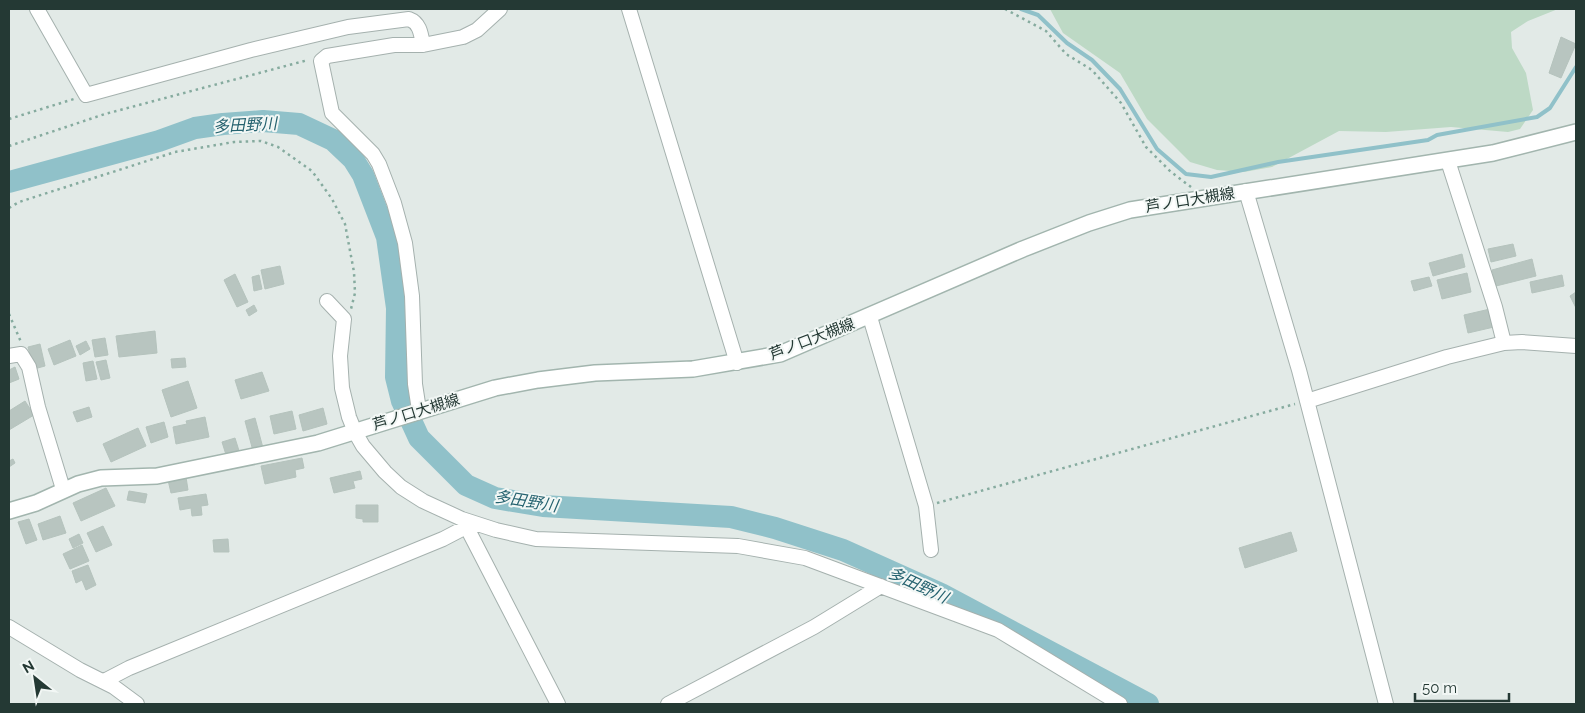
<svg xmlns="http://www.w3.org/2000/svg" width="1585" height="713" viewBox="0 0 1585 713" font-family="Raleway,'Noto Sans JP',sans-serif">
<rect width="100%" height="100%" fill="#e2eae7"/>
<path fill="#bdd9c5" d="M1050,9H1558L1528,21L1511,32L1512,48L1526,73L1533,110L1520,129L1508,132L1451,127L1386,132L1339,131L1272,167L1244,172L1217,170L1190,162L1147,119L1120,73L1063,33Z"/>
<g fill="none" stroke-linecap="round" stroke-linejoin="round">
<path stroke="#90c1c9" stroke-width="4" d="M1021,9L1038,15L1067,43L1092,60L1120,89L1157,149L1186,174L1211,177L1278,162L1428,140L1437,135L1537,117L1550,108L1576,67"/>
<path stroke="#90c1c9" stroke-width="22" d="M9,182L159,141L195,128L223,124L263,121L299,124L333,140L353,159L363,175L387,237L397,308L396,377L402,401L419,438L466,485L495,498L543,506L731,517L775,528L843,550L941,594L1148,704"/>
</g>
<path fill="#b8c5c0" stroke="#b5c3bd" d="M1561,37L1576,44L1561,78L1549,73Z
M1513,244L1516,256L1491,262L1488,249Z
M1462,254L1465,267L1433,276L1429,263Z
M1532,259L1536,276L1496,286L1492,270Z
M280,266L284,284L265,289L261,270Z
M1467,273L1471,292L1442,299L1437,280Z
M235,274L248,302L237,307L224,280Z
M259,275L262,289L254,291L252,277Z
M1562,275L1564,286L1532,293L1530,282Z
M1429,277L1432,286L1414,291L1411,281Z
M1576,292V308L1570,296Z
M254,305L257,311L249,316L246,310Z
M1490,309L1494,327L1468,333L1464,315Z
M155,331L157,353L119,357L116,336Z
M105,338L108,355L95,357L92,340Z
M70,340L76,356L54,365L48,349Z
M86,341L90,349L80,355L76,346Z
M40,344L45,366L34,369L28,347Z
M185,358L186,367L172,368L171,359Z
M106,360L110,378L101,380L96,362Z
M93,361L97,379L86,381L83,363Z
M15,367L19,379L9,383V370Z
M262,372L269,391L241,399L235,380Z
M188,381L197,408L171,417L162,390Z
M25,401L34,415L9,430V411Z
M89,407L92,417L77,422L73,412Z
M323,408L327,424L303,431L299,415Z
M292,411L296,429L274,434L270,416Z
M205,417L209,437L176,444L173,427L187,424L186,421Z
M255,418L263,448L253,451L245,421Z
M164,422L168,437L151,443L146,427Z
M138,428L146,446L111,462L103,444Z
M235,438L240,454L227,458L222,442Z
M302,458L304,468L295,470L296,477L265,484L261,466Z
M13,459L15,463L9,467V461Z
M360,471L362,479L353,481L355,488L334,493L330,478Z
M186,477L188,490L171,493L168,480Z
M106,488L115,506L81,521L73,503Z
M129,491L147,494L145,503L127,500Z
M206,494L208,505L201,506L202,515L192,516L191,508L180,510L178,498Z
M356,505H378V522H363V519L356,518Z
M60,516L66,533L43,540L38,524Z
M29,519L37,540L26,544L18,522Z
M103,526L112,545L96,552L87,533Z
M1291,532L1297,551L1245,568L1239,548Z
M79,534L83,543L73,548L69,539Z
M228,539L229,552H214L213,540Z
M82,545L89,561L70,569L63,554Z
M88,565L96,585L86,590L82,580L76,583L72,571Z"/>
<g fill="none" stroke-linecap="round" stroke-linejoin="round">
<defs>
<path id="minor" d="M37,9L86,95L251,50L348,27L409,19C420,23 421,34 423,45
M629,9L737,363
M1448,161L1495,307L1504,343
M1246,191L1299,370L1386,704
M327,301L344,319L340,356L342,388L349,417L355,432L363,446L385,472L401,487L423,501L462,519L496,530L536,539L738,546L805,558L998,630L1120,704
M870,317L926,506L931,550
M9,356L21,354L29,367L38,407L63,489
M1307,401L1447,357L1504,343L1522,342L1576,346
M419,410L415,384L412,296L405,243L394,203L379,164L373,154L332,113L321,61L327,56L394,45H423L463,37L477,30L500,9
M463,520L558,704
M9,627L80,670L114,687L137,704
M104,681L129,668L443,539L466,527
M668,704L814,627L881,586"/>
<path id="secondary" d="M9,511L36,503L78,484L101,478L157,476L318,443L495,388L538,380L595,373L693,369L780,354L1023,249L1089,223L1130,210L1493,153L1576,132"/>
</defs>
<use href="#minor" stroke="#a5b1ae" stroke-width="16"/>
<use href="#secondary" stroke="#a2b5ae" stroke-width="18"/>
<path stroke="#86ab9f" stroke-width="2.5" stroke-dasharray="2.5 4" stroke-linecap="butt" d="M1005,9L1046,31L1066,54L1092,70L1121,103L1146,147L1171,172L1191,187
M9,119L74,99
M9,146L105,114L308,60
M9,208L19,202L175,152L234,142L261,141L278,147L312,171L332,199L345,224L354,272L355,293L351,309
M9,314L21,342
M937,503L1295,404"/>
<use href="#minor" stroke="#fff" stroke-width="14"/>
<use href="#secondary" stroke="#fff" stroke-width="15"/>
</g>
<g text-anchor="middle" dominant-baseline="central" stroke-width="4" stroke-linejoin="round" paint-order="stroke">
<g font-size="15" fill="#243934" stroke="#f2f7f5">
<text transform="translate(1190 200) rotate(-9)">芦ノ口大槻線</text>
<text transform="translate(812 339) rotate(-21)">芦ノ口大槻線</text>
<text transform="translate(416 412) rotate(-17)">芦ノ口大槻線</text>
</g>
<g font-size="16" font-style="italic" fill="#25626f" stroke="#f2f7f5">
<text transform="translate(245 125) rotate(-3)">多田野川</text>
<text transform="translate(526 501) rotate(9)">多田野川</text>
<text transform="translate(918 585) rotate(25)">多田野川</text>
</g>
</g>
<rect width="1585" height="713" fill="none" stroke="#243934" stroke-width="20"/>
<g transform="translate(35 678) rotate(330)" stroke="#f2f7f5" stroke-width="4" paint-order="stroke">
<path d="M0-4L9 19L0 12L-9 19Z" fill="#243934"/>
<text y="-8" font-size="14" font-weight="bold" text-anchor="middle" fill="#243934">N</text>
</g>
<path d="M1415 693v8h94v-8" fill="none" stroke="#243934" stroke-width="2.5"/>
<text x="1422" y="693" font-size="15" fill="#243934" stroke="#f2f7f5" stroke-width="4" paint-order="stroke">50 m</text>
</svg>
